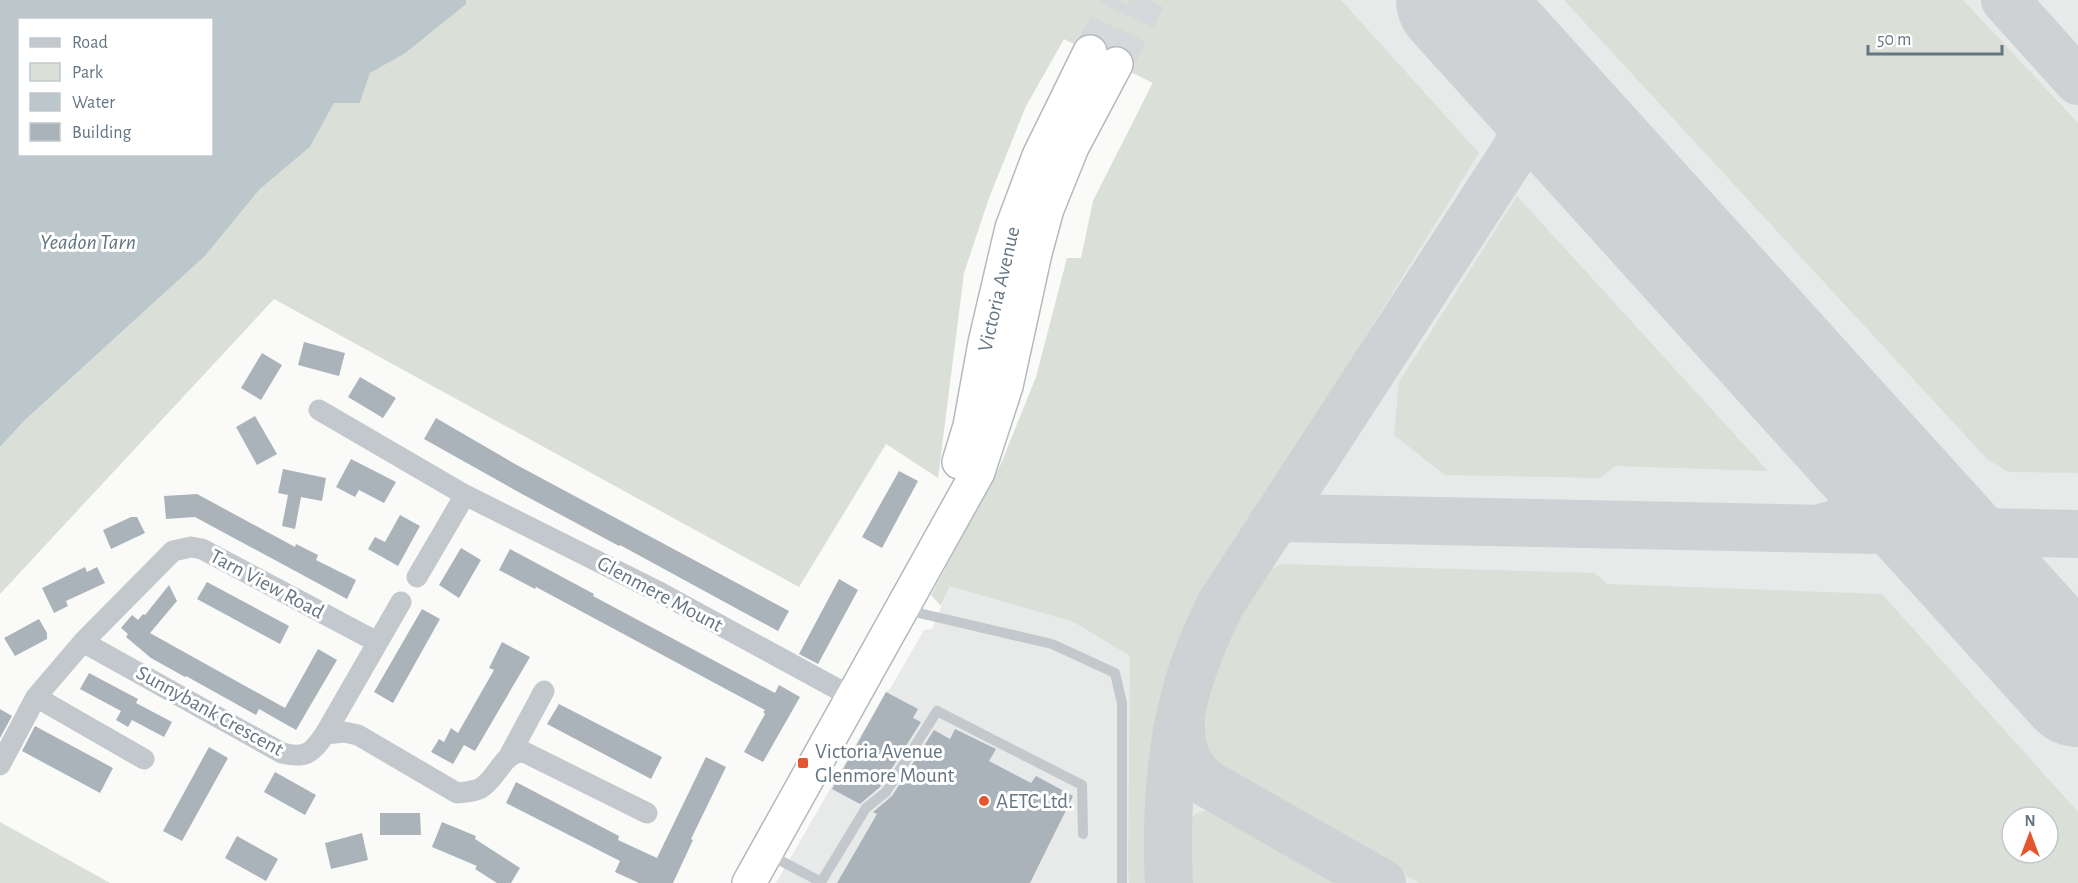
<svg xmlns="http://www.w3.org/2000/svg" width="2078" height="883" viewBox="0 0 2078 883" font-family="'Alegreya Sans',sans-serif">
<rect width="100%" height="100%" fill="#fafaf8"/>
<path fill="#e8e9e9" fill-rule="evenodd" d="M999,0H2078V883H776L886,692L890,689L924,630L932,629L950,586L1138,248L1093,201L1153,82L1064,39L1026,106ZM2012,817H2048V853H2012Z"/>
<path fill="#dadfd7" fill-rule="evenodd" d="M375,0H1341L1479,153L1208,592L1167,679L1153,737L1145,809L1148,883H1129L1128,872L1130,656L1074,622L950,586L941,606L931,595L1000,466L1036,377L1067,258H1081L1093,201L1153,83L1064,39L1026,106L989,198L964,273L938,478L886,444L799,587L274,299L0,594V447L24,421L205,256L260,189L310,147L334,103H360L370,73L404,54Z
M1564,0H1963L2078,123V473L2008,472L1987,459Z
M1517,196L1768,471L1615,466L1600,478L1445,475L1394,435L1399,382Z
M1281,564L1595,573L1607,584L1882,594L2078,812V883H1419L1212,767L1199,743L1202,713L1221,657L1257,577ZM2012,817H2048V853H2012Z
M1211,809L1345,883H1190L1186,822L1197,813Z
M0,822L110,883H0Z"/>
<path fill="#bbc7cb" fill-rule="evenodd" d="M0,0H466V4L404,54L370,73L360,103H334L310,147L260,189L205,256L24,421L0,447ZM20,20H212V154H20Z"/>
<g fill="none" stroke-linecap="round" stroke-linejoin="round">
<path stroke="#ced2d4" stroke-width="48" d="M2005,0L2078,81
M1500,48C1515,72 1537,99 1527,128C1523,137 1518,145 1513,154C1521,150 1530,144 1539,142C1571,135 1598,162 1621,181
M1875,463L1905,490L1939,512L1973,525
M1271,525L1285,518L2078,534
M1821,528C1826,526 1834,525 1839,522C1859,509 1870,476 1860,453C1856,443 1847,434 1841,425
M1899,536C1940,550 1968,572 2000,601
M1181,724C1180,749 1188,769 1208,784L1382,883
M1169,883C1166,821 1169,756 1185,696C1193,664 1206,635 1220,605L1513,154"/>
<path stroke="#ced2d4" stroke-width="120" d="M1456,0L2078,687"/>
</g>
<path fill="#aab3b9" d="M304,342L345,353L339,376L298,365Z
M262,353L282,365L261,400L241,388Z
M360,377L396,398L383,418L348,397Z
M255,416L277,454L257,465L236,427Z
M436,418L515,464L789,611L778,631L620,545L619,546L522,494L424,439Z
M351,459L396,482L384,503L359,490L355,497L336,487Z
M283,469L326,478L322,501L301,497L295,529L282,526L288,495L278,493Z
M899,471L918,481L882,548L862,537Z
M197,494L295,547L296,544L318,555L316,560L356,580L347,599L195,517L166,519L164,496Z
M400,515L420,526L398,566L368,549L375,537L385,542Z
M131,517H137L145,533L111,549L103,530Z
M461,548L481,560L459,598L439,585Z
M510,549L594,594L593,596L775,693L779,685L800,697L763,762L744,752L765,714L763,712L765,710L536,587L535,589L499,570Z
M85,567L87,572L97,567L105,583L66,601L68,606L54,613L42,588Z
M839,579L858,590L818,664L799,654Z
M207,582L289,626L280,644L197,599Z
M169,585L177,601L150,633L285,708L318,649L337,660L296,730L259,709L256,715L186,676L185,677L151,658L126,637L128,634L121,628L132,615L138,620L143,614L145,615Z
M422,609L440,619L393,703L374,692Z
M39,619L47,633V639L15,656L4,638Z
M502,642L530,657L475,751L464,745L453,764L431,752L439,739L444,742L451,728L458,733L494,670L489,668Z
M89,673L138,699L136,703L172,722L164,737L132,720L128,727L116,720L121,711L80,689Z
M886,692L918,709L913,718L921,722L880,787L860,804L832,789Z
M559,704L662,757L651,779L547,724Z
M0,709L12,716L0,738Z
M35,726L113,768L100,793L22,751Z
M955,729L996,749L989,761L1031,783L1036,776L1073,796L1030,883H837L877,814L873,812L892,796L934,730L950,739Z
M209,747L228,758L182,841L163,831Z
M706,757L726,767L691,839L693,840L673,883H639L615,872L620,861L506,803L516,782L619,836L618,840L657,858Z
M275,772L316,795L305,815L264,792Z
M380,813H420L421,835H380Z
M442,822L476,836L475,839L520,868L511,883H497L475,869L477,866L432,847Z
M362,833L368,860L331,869L325,843Z
M237,836L278,859L266,881L225,858Z"/>
<g fill="none" stroke-linecap="round" stroke-linejoin="round">
<path stroke="#d5d9db" stroke-width="33" stroke-dasharray="33 16" stroke-linecap="butt" d="M1090,52L1118,0
M1116,64L1149,0"/>
<defs>
<path id="trunk" d="M959,462L970,426L985,343L1012,228L1039,156L1090,52
M749,883L978,472L1006,386L1035,253L1047,209L1072,147L1116,64"/>
</defs>
<use href="#trunk" stroke="#b4b9bd" stroke-width="36"/>
<path stroke="#c3c8cc" stroke-width="10" d="M906,610L1052,644L1115,673L1122,703V883
M768,854L821,882L866,808L886,792L937,711L1082,785L1083,834"/>
<path stroke="#c3c8cc" stroke-width="21" d="M319,410L465,495L661,593L852,697
M417,577L465,495
M83,642L282,753C306,759 312,753 325,734L401,602
M36,697L144,759
M325,734L344,732L358,735L457,793C466,792 473,792 481,788C498,778 502,752 524,752L647,813
M509,756L544,691
M0,765L36,697L83,642L173,551L191,547L202,549L377,642"/>
<use href="#trunk" stroke="#fff" stroke-width="33"/>
</g>
<g fill="#e4572e" stroke="#fff" stroke-width="2">
<rect x="797" y="757" width="12" height="12" rx="3"/>
<circle cx="984" cy="801" r="6"/>
</g>
<g text-anchor="middle" dominant-baseline="central" stroke-width="6" stroke-linejoin="round" paint-order="stroke">
<g font-size="21" fill="#657683" stroke="#fff">
<text transform="translate(999 289) rotate(-77)">Victoria Avenue</text>
<text transform="translate(267 584) rotate(28)">Tarn View Road</text>
<text transform="translate(660 594) rotate(28)">Glenmere Mount</text>
<text transform="translate(210 711) rotate(29)">Sunnybank Crescent</text>
</g>
<g font-size="21" fill="#657683" stroke="#fff" text-anchor="start">
<text x="815" y="751">Victoria Avenue<tspan x="815" dy="24">Glenmore Mount</tspan></text>
<text x="996" y="801">AETC Ltd.</text>
</g>
<g font-size="22" font-style="italic" fill="#60757c" stroke="#fff">
<text x="88" y="242">Yeadon Tarn</text>
</g>
</g>
<rect x="18" y="18" width="195" height="138" fill="#ffffff" stroke="#c1c8cd" stroke-width="1.5"/>
<rect x="30" y="38" width="30" height="9" fill="#c3c8cc" stroke="#c1c8cd" stroke-width="1.5"/>
<text x="72" y="48" font-size="18" fill="#657683">Road</text>
<rect x="30" y="63" width="30" height="18" fill="#dadfd7" stroke="#c1c8cd" stroke-width="1.5"/>
<text x="72" y="78" font-size="18" fill="#657683">Park</text>
<rect x="30" y="93" width="30" height="18" fill="#bbc7cb" stroke="#c1c8cd" stroke-width="1.5"/>
<text x="72" y="108" font-size="18" fill="#657683">Water</text>
<rect x="30" y="123" width="30" height="18" fill="#aab3b9" stroke="#c1c8cd" stroke-width="1.5"/>
<text x="72" y="138" font-size="18" fill="#657683">Building</text>
<g transform="translate(2030 835)"><circle r="28" fill="#ffffff" stroke="#c1c8cd" stroke-width="1.5"/>
<path d="M0-4.5L10 22L0 15L-10 22Z" fill="#e4572e"/>
<text y="-9" font-size="16" font-weight="bold" text-anchor="middle" fill="#657683">N</text>
</g>
<path d="M1868 45v9h134v-9" fill="none" stroke="#657683" stroke-width="3"/>
<text x="1877" y="45" font-size="18" fill="#657683" stroke="#ffffff" stroke-width="4.5" paint-order="stroke">50 m</text>
</svg>
